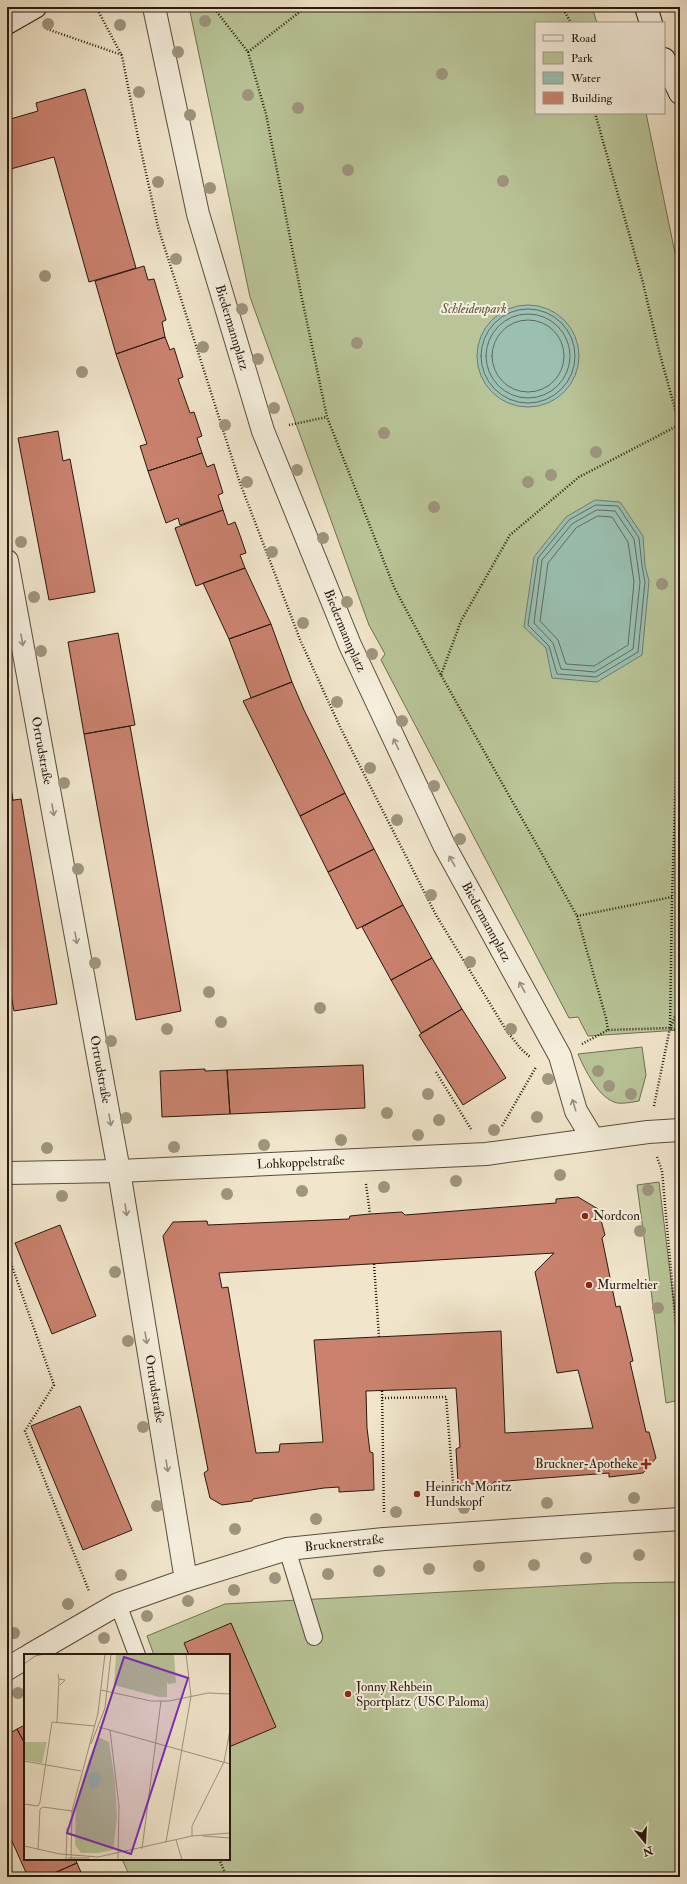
<svg xmlns="http://www.w3.org/2000/svg" width="687" height="1884" viewBox="0 0 687 1884" font-family="'IM FELL Double Pica',serif">
<rect width="100%" height="100%" fill="#f1e6cc"/>
<filter id="stains"><feTurbulence type="fractalNoise" baseFrequency=".005" numOctaves="4"/><feColorMatrix values="0 0 0 0 .2 0 0 0 0 .09 0 0 0 0 .02 0 0 0 .5 -.17"/></filter>
<radialGradient id="worn" r=".72"><stop offset=".6" stop-color="#630" stop-opacity="0"/><stop offset="1" stop-color="#630" stop-opacity=".3"/></radialGradient>
<path fill="#b9c598" stroke="#706f54" d="M189,7H592L597,23H536V113H646L680,277V1030L588,1036L578,1017L569,1018L381,660L385,654L369,625L250,297Z
M642,1047L646,1075L639,1101C633,1102 623,1104 617,1103C599,1099 585,1070 578,1054Z
M659,1182L680,1353V1400L666,1403L637,1185Z
M680,1582V1877H130L122,1859H229V1655H154L147,1636L225,1604L612,1583Z"/>
<path fill="#9bc0b2" stroke="#6d7d71" d="M477 356a51 51 0 1 1 102 0a51 51 0 1 1-102 0Z
M595,500L620,502L643,536L645,566L649,581L642,655L597,682L552,678L546,648L524,627L534,557L566,517Z"/>
<g fill="none" stroke-linecap="round" stroke-linejoin="round">
<path stroke="#616c60" stroke-width="1" d="M481 356a47 47 0 1 1 94 0a47 47 0 1 1-94 0Z
M486 356a42 42 0 1 1 84 0a42 42 0 1 1-84 0Z
M492 356a36 36 0 1 1 72 0a36 36 0 1 1-72 0Z
M596,505L618,506L639,538L642,566L645,582L638,652L596,677L557,674L549,646L528,625L538,558L569,520Z
M597,510L615,511L634,539L640,582L633,649L595,672L561,669L553,643L534,623L542,560L572,524Z
M598,516L612,517L628,542L634,582L628,645L594,666L566,664L558,640L540,621L548,563L576,528Z"/>
</g>
<path fill="#ca826f" stroke="#27190f" fill-rule="evenodd" d="M85,89L136,268L89,282L54,157L7,170V120L38,111L36,103Z
M144,266L148,280L154,279L166,320L162,322L165,337L116,354L95,281Z
M165,337L170,350L174,348L183,377L178,379L190,413L194,412L202,436L197,438L202,453L148,471L140,446L147,444L116,354Z
M58,431L63,461L70,459L95,592L49,600L18,438Z
M202,453L207,467L214,464L223,493L218,495L223,510L180,525L178,518L166,523L148,471Z
M223,510L228,525L235,522L241,538L246,553L240,555L245,568L196,586L175,528Z
M245,568L271,624L229,639L203,583Z
M271,624L292,682L251,698L229,639Z
M118,633L135,725L84,734L68,642Z
M292,682L304,710L345,793L300,816L243,701Z
M130,726L181,1011L136,1020L84,734Z
M7,765L13,800L7,801Z
M345,793L374,849L328,872L300,816Z
M21,799L57,1004L14,1011L7,973V801Z
M374,849L403,905L357,929L328,872Z
M403,905L432,958L391,980L362,927Z
M432,958L462,1009L421,1033L391,980Z
M462,1009L506,1078L463,1105L419,1035Z
M363,1065L365,1108L230,1114L227,1070Z
M205,1069V1071L227,1070L230,1114L162,1117L160,1071Z
M578,1197L598,1209L605,1235L602,1238L616,1307L620,1306L633,1361L630,1362L646,1432H649L656,1458L643,1473L609,1477V1473L494,1482L492,1484H458L456,1449L460,1447L456,1388L366,1391L367,1428L370,1452L373,1453L374,1490L339,1492V1487L324,1488L271,1496L253,1499L252,1501L222,1505L210,1498L204,1473L208,1470L163,1236L173,1222L207,1221L208,1225L349,1219L350,1216L370,1214L402,1212L405,1215L556,1203V1199ZM554,1253L535,1272L557,1373L578,1370L593,1428L505,1433L501,1331L314,1340L323,1442L280,1444L279,1452L256,1453L228,1287L222,1288L219,1273Z
M60,1225L96,1316L52,1334L15,1243Z
M7,1386L10,1407L7,1408Z
M80,1406L132,1530L83,1550L31,1426Z
M231,1623L276,1727L229,1747V1655H189L184,1643Z
M25,1725V1744L17,1729Z
M17,1729L25,1744V1859H75L77,1863L45,1877H28L7,1830V1735Z
M77,1863L83,1877H45Z"/>
<g fill="none" stroke-linecap="round" stroke-linejoin="round">
<defs>
<path id="lane" d="M287,1549L314,1637
M118,1604L137,1655"/>
<g id="street">
<path id="s1" d="M154,7L198,214L263,431L350,645L444,845L560,1056L576,1111L593,1139"/>
<path id="s2" d="M7,561L119,1171L186,1580"/>
<path id="s3" d="M7,1173L119,1171L486,1154L648,1132L680,1130"/>
<path id="s4" d="M30,1655L118,1604L186,1580L287,1549L384,1539L680,1519"/>
<path d="M7,1669L25,1658"/>
</g>
<path id="secondary" d="M646,7L651,23
M7,23L35,7
M664,59L680,93"/>
</defs>
<use href="#lane" stroke="#5a4c3e" stroke-width="18"/>
<use href="#street" stroke="#5a4c3e" stroke-width="24"/>
<use href="#secondary" stroke="#27190f" stroke-width="24"/>
<path stroke="#27190f" stroke-width="2.5" stroke-dasharray="1 2" stroke-linecap="butt" d="M96,7L122,56L138,137L158,227L240,483L301,642L341,729L436,915L506,1030L521,1049L530,1057
M213,7L248,52L266,114L301,294L327,417L394,587L441,675L577,916L606,1018L608,1030
M562,7L571,23
M47,29L122,55
M248,52L306,7
M595,113L643,283L659,351L680,427
M289,425L327,417
M441,675L461,621L510,535L579,477L679,425
M577,916L672,897
M671,1026L680,1005
M670,1028L672,897L680,648
M582,1044L608,1030L670,1028
M436,1072L471,1129
M654,1106L670,1028L680,1031
M502,1126L536,1067
M657,1157L662,1171L680,1371
M366,1184L370,1214
M7,1252L54,1385L25,1431L89,1591
M374,1264L379,1337
M382,1391L384,1514
M382,1398L446,1397L455,1508
M219,1859L227,1877"/>
<use href="#lane" stroke="#f6efde" stroke-width="16"/>
<use href="#street" stroke="#f6efde" stroke-width="22"/>
<use href="#secondary" stroke="#f6efde" stroke-width="22"/>
</g>
<g fill="#9e967e">
<circle cx="205" cy="21" r="6"/>
<circle cx="48" cy="24" r="6"/>
<circle cx="120" cy="25" r="6"/>
<circle cx="178" cy="52" r="6"/>
<circle cx="442" cy="74" r="6"/>
<circle cx="139" cy="92" r="6"/>
<circle cx="248" cy="95" r="6"/>
<circle cx="298" cy="108" r="6"/>
<circle cx="190" cy="115" r="6"/>
<circle cx="348" cy="170" r="6"/>
<circle cx="503" cy="181" r="6"/>
<circle cx="158" cy="182" r="6"/>
<circle cx="210" cy="188" r="6"/>
<circle cx="176" cy="259" r="6"/>
<circle cx="45" cy="276" r="6"/>
<circle cx="242" cy="309" r="6"/>
<circle cx="357" cy="343" r="6"/>
<circle cx="203" cy="347" r="6"/>
<circle cx="258" cy="359" r="6"/>
<circle cx="82" cy="372" r="6"/>
<circle cx="274" cy="408" r="6"/>
<circle cx="225" cy="425" r="6"/>
<circle cx="384" cy="433" r="6"/>
<circle cx="596" cy="452" r="6"/>
<circle cx="297" cy="470" r="6"/>
<circle cx="551" cy="475" r="6"/>
<circle cx="247" cy="482" r="6"/>
<circle cx="528" cy="482" r="6"/>
<circle cx="434" cy="507" r="6"/>
<circle cx="323" cy="538" r="6"/>
<circle cx="21" cy="542" r="6"/>
<circle cx="272" cy="552" r="6"/>
<circle cx="662" cy="584" r="6"/>
<circle cx="34" cy="597" r="6"/>
<circle cx="347" cy="602" r="6"/>
<circle cx="303" cy="623" r="6"/>
<circle cx="41" cy="651" r="6"/>
<circle cx="372" cy="654" r="6"/>
<circle cx="337" cy="702" r="6"/>
<circle cx="402" cy="721" r="6"/>
<circle cx="370" cy="768" r="6"/>
<circle cx="64" cy="783" r="6"/>
<circle cx="434" cy="786" r="6"/>
<circle cx="397" cy="820" r="6"/>
<circle cx="460" cy="839" r="6"/>
<circle cx="78" cy="869" r="6"/>
<circle cx="431" cy="895" r="6"/>
<circle cx="470" cy="962" r="6"/>
<circle cx="95" cy="963" r="6"/>
<circle cx="209" cy="992" r="6"/>
<circle cx="320" cy="1008" r="6"/>
<circle cx="221" cy="1022" r="6"/>
<circle cx="167" cy="1029" r="6"/>
<circle cx="511" cy="1029" r="6"/>
<circle cx="111" cy="1041" r="6"/>
<circle cx="598" cy="1071" r="6"/>
<circle cx="548" cy="1079" r="6"/>
<circle cx="609" cy="1086" r="6"/>
<circle cx="428" cy="1094" r="6"/>
<circle cx="631" cy="1094" r="6"/>
<circle cx="387" cy="1113" r="6"/>
<circle cx="537" cy="1117" r="6"/>
<circle cx="126" cy="1118" r="6"/>
<circle cx="439" cy="1120" r="6"/>
<circle cx="494" cy="1130" r="6"/>
<circle cx="418" cy="1135" r="6"/>
<circle cx="341" cy="1140" r="6"/>
<circle cx="264" cy="1145" r="6"/>
<circle cx="174" cy="1147" r="6"/>
<circle cx="47" cy="1148" r="6"/>
<circle cx="560" cy="1175" r="6"/>
<circle cx="456" cy="1181" r="6"/>
<circle cx="384" cy="1187" r="6"/>
<circle cx="648" cy="1190" r="6"/>
<circle cx="302" cy="1191" r="6"/>
<circle cx="227" cy="1194" r="6"/>
<circle cx="62" cy="1196" r="6"/>
<circle cx="640" cy="1231" r="6"/>
<circle cx="115" cy="1272" r="6"/>
<circle cx="658" cy="1308" r="6"/>
<circle cx="128" cy="1341" r="6"/>
<circle cx="143" cy="1427" r="6"/>
<circle cx="634" cy="1498" r="6"/>
<circle cx="547" cy="1503" r="6"/>
<circle cx="157" cy="1506" r="6"/>
<circle cx="464" cy="1508" r="6"/>
<circle cx="396" cy="1512" r="6"/>
<circle cx="316" cy="1519" r="6"/>
<circle cx="235" cy="1529" r="6"/>
<circle cx="639" cy="1555" r="6"/>
<circle cx="586" cy="1558" r="6"/>
<circle cx="534" cy="1565" r="6"/>
<circle cx="479" cy="1566" r="6"/>
<circle cx="429" cy="1569" r="6"/>
<circle cx="379" cy="1571" r="6"/>
<circle cx="328" cy="1574" r="6"/>
<circle cx="121" cy="1575" r="6"/>
<circle cx="275" cy="1578" r="6"/>
<circle cx="234" cy="1590" r="6"/>
<circle cx="188" cy="1601" r="6"/>
<circle cx="68" cy="1604" r="6"/>
<circle cx="147" cy="1616" r="6"/>
<circle cx="14" cy="1633" r="6"/>
<circle cx="104" cy="1638" r="6"/>
<circle cx="18" cy="1693" r="6"/>
</g>
<defs><path id="oneway-shaft" d="M-6 0H5M1.5-3L5.5 0L1.5 3" fill="none" stroke-width="1.6" stroke-linecap="round" stroke-linejoin="round"/></defs>
<g stroke="#998f81">
<use href="#oneway-shaft" transform="translate(22 640) rotate(80)"/>
<use href="#oneway-shaft" transform="translate(396 744) rotate(-115)"/>
<use href="#oneway-shaft" transform="translate(53 810) rotate(80)"/>
<use href="#oneway-shaft" transform="translate(452 861) rotate(-119)"/>
<use href="#oneway-shaft" transform="translate(76 938) rotate(80)"/>
<use href="#oneway-shaft" transform="translate(522 987) rotate(-119)"/>
<use href="#oneway-shaft" transform="translate(574 1105) rotate(-107)"/>
<use href="#oneway-shaft" transform="translate(110 1120) rotate(80)"/>
<use href="#oneway-shaft" transform="translate(126 1210) rotate(81)"/>
<use href="#oneway-shaft" transform="translate(146 1338) rotate(81)"/>
<use href="#oneway-shaft" transform="translate(167 1466) rotate(81)"/>
</g>
<g fill="#8f2418" stroke="#f6efde" stroke-width="1.5">
<circle cx="585" cy="1216" r="4"/>
<circle cx="589" cy="1285" r="4"/>
<path d="M644 1458h4v4h4v4h-4v4h-4v-4h-4v-4h4z"/>
<circle cx="417" cy="1494" r="4"/>
<circle cx="348" cy="1694" r="4"/>
</g>
<g text-anchor="middle" dominant-baseline="central" stroke-width="4" stroke-linejoin="round" paint-order="stroke">
<g font-size="13" font-style="italic" fill="#5a553f" stroke="#f6efde">
<text x="474" y="309">Schleidenpark</text>
</g>
<g font-size="13" fill="#27190f" stroke="#f6efde">
<text stroke="none"><textPath href="#s1" startOffset="330">Biedermannplatz</textPath></text>
<text stroke="none"><textPath href="#s1" startOffset="654">Biedermannplatz</textPath></text>
<text stroke="none"><textPath href="#s2" startOffset="193">Ortrudstraße</textPath></text>
<text stroke="none"><textPath href="#s1" startOffset="978">Biedermannplatz</textPath></text>
<text stroke="none"><textPath href="#s2" startOffset="517">Ortrudstraße</textPath></text>
<text stroke="none"><textPath href="#s3" startOffset="294">Lohkoppelstraße</textPath></text>
<text stroke="none"><textPath href="#s2" startOffset="841">Ortrudstraße</textPath></text>
<text stroke="none"><textPath href="#s4" startOffset="337">Brucknerstraße</textPath></text>
</g>
<g font-size="13" fill="#27190f" stroke="#f6efde" text-anchor="start">
<text x="593" y="1216">Nordcon</text>
<text x="597" y="1285">Murmeltier</text>
<text x="638" y="1464" text-anchor="end">Bruckner-Apotheke</text>
<text x="425" y="1487">Heinrich Moritz<tspan x="425" dy="15">Hundskopf</tspan></text>
<text x="356" y="1687">Jonny Rehbein<tspan x="356" dy="15">Sportplatz (USC Paloma)</tspan></text>
</g>
</g>
<g transform="translate(24 1654)">
<rect width="206" height="206" fill="#f1e6cc"/>
<path d="M92,0H150L152,29L144,30L143,27V43H135L90,31ZM74,83L85,88L91,127L93,164L89,196L74,199H57L51,191L52,149L65,105ZM0,88H23L18,109L0,106Z" fill="#b9c598"/>
<path d="M72,118L76,120L77,125L74,132L67,135L64,126L67,119Z" fill="#9bc0b2"/>
<path fill="none" stroke="#a09480" stroke-width="1" d="M0,10L11,2L21,0M34,20L35,25L41,26L36,31M77,36L127,47H145L184,39L206,40M33,69L35,25M75,73L206,110M86,76L95,152L94,206M67,90L81,54L87,0M0,107L57,117M0,150L14,152L16,148L28,68L71,72M168,182V172L200,108L206,76M179,182L206,184M152,186L158,206M142,188L167,42L162,0M0,192L36,200L74,203L168,182L206,179M118,195L137,47M14,196L16,155L19,153L48,157M44,204H65M42,206L43,175L46,171M47,206L48,157L74,59L81,0"/>
<path fill="#7b2cbf" fill-opacity="0.15" stroke="#7b2cbf" stroke-width="2" d="M100,3L164,24L107,200L43,179Z"/>
<rect width="206" height="206" fill="none" stroke="#27190f" stroke-width="2"/>
</g>
<rect width="687" height="1884" fill="none" stroke="#f1e6cc" stroke-width="24"/>
<rect x="8" y="8" width="671" height="1868" fill="none" stroke="#27190f" stroke-width="2"/>
<rect x="12" y="12" width="663" height="1860" fill="none" stroke="#27190f"/>
<rect x="535" y="22" width="130" height="92" fill="#f6efde" stroke="#a3998b"/>
<rect x="543" y="35" width="20" height="6" fill="#f6efde" stroke="#a3998b"/>
<text x="571" y="42" font-size="12" fill="#27190f">Road</text>
<rect x="543" y="52" width="20" height="12" fill="#b9c598" stroke="#a3998b"/>
<text x="571" y="62" font-size="12" fill="#27190f">Park</text>
<rect x="543" y="72" width="20" height="12" fill="#9bc0b2" stroke="#a3998b"/>
<text x="571" y="82" font-size="12" fill="#27190f">Water</text>
<rect x="543" y="92" width="20" height="12" fill="#ca826f" stroke="#a3998b"/>
<text x="571" y="102" font-size="12" fill="#27190f">Building</text>
<g transform="translate(645 1842) rotate(162)" stroke="#f6efde" stroke-width="3" paint-order="stroke">
<path d="M0-3L7 15L0 10L-7 15Z" fill="#27190f"/>
<text y="-6" font-size="11" font-weight="bold" text-anchor="middle" fill="#27190f">N</text>
</g>
<rect width="100%" height="100%" filter="url(#stains)"/>
<rect width="100%" height="100%" fill="url(#worn)"/>
</svg>
